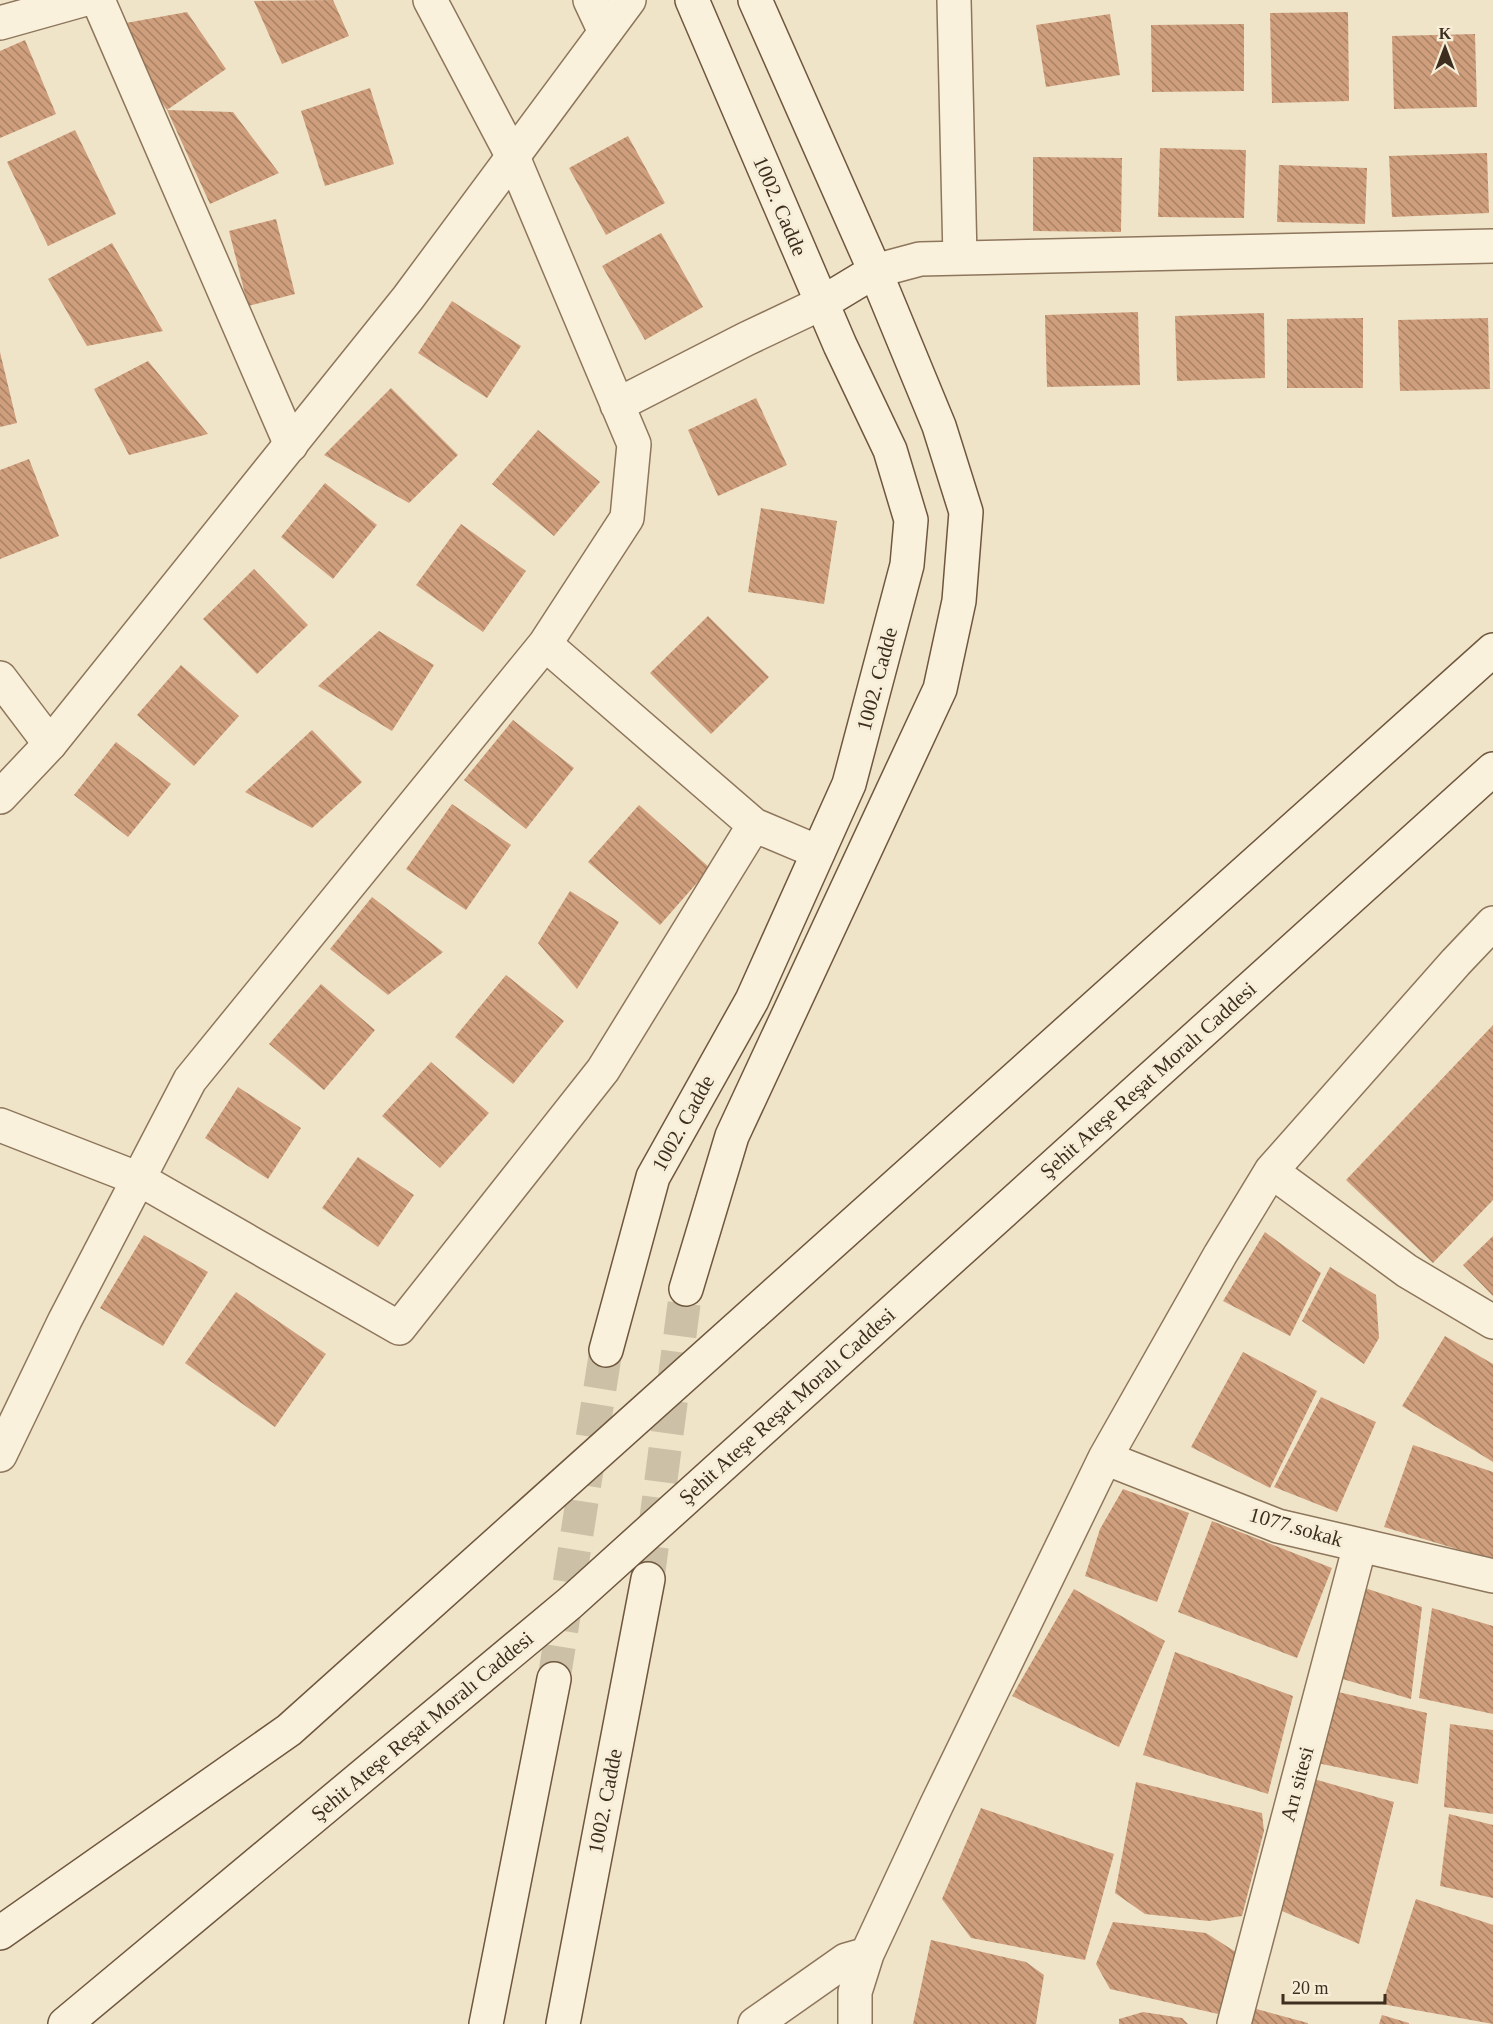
<svg xmlns="http://www.w3.org/2000/svg" width="1493" height="2024" viewBox="0 0 1493 2024" font-family="Georgia,serif">
<defs>
<pattern id="building-back-hatch" width="6" height="6" patternUnits="userSpaceOnUse" patternTransform="scale(1.5)"><rect width="6" height="6" fill="#cf9f7d"/><path d="M-1 5l2 2M0 0l6 6M5-1l2 2" fill="none" stroke="#a98266"/></pattern>
</defs>
<rect width="100%" height="100%" fill="#f0e4c8"/>
<path fill="url(#building-back-hatch)" d="M333,0L349,36L282,64L254,1Z
M187,12L226,69L167,110L109,26Z
M1348,12L1349,101L1272,103L1270,13Z
M1110,14L1120,75L1046,87L1036,25Z
M1244,24V91L1152,92L1151,25Z
M1475,34L1477,107L1394,109L1392,36Z
M25,40L56,114L0,138V51Z
M370,88L394,164L325,186L301,111Z
M167,110L233,112L279,173L210,204Z
M75,130L116,214L48,246L7,162Z
M628,136L665,203L606,235L569,168Z
M1160,148L1246,150L1244,218L1158,217Z
M1487,153L1489,213L1392,217L1389,156Z
M1033,157L1122,158L1121,232L1033,231Z
M1279,165L1367,168L1365,224L1277,222Z
M276,219L295,294L248,306L229,231Z
M661,233L703,307L645,340L602,266Z
M112,243L163,331L87,346L48,279Z
M452,301L521,346L487,398L418,353Z
M1138,312L1140,385L1047,387L1045,315Z
M1264,313L1265,378L1177,381L1175,316Z
M1363,318V388H1287V319Z
M1488,318L1490,389L1400,391L1398,320Z
M0,352L17,423L0,427Z
M148,361L208,434L129,455L94,389Z
M391,388L458,455L409,503L324,455Z
M756,398L787,465L718,496L688,430Z
M538,430L600,482L554,536L492,484Z
M29,459L59,536L0,559V470Z
M325,483L377,525L333,579L281,537Z
M761,508L837,521L824,604L748,592Z
M461,524L526,571L483,632L416,585Z
M254,569L308,625L257,674L203,619Z
M708,616L769,677L711,734L650,673Z
M379,631L434,665L392,731L318,686Z
M181,665L239,716L194,766L137,715Z
M513,720L574,768L526,829L464,780Z
M312,730L362,782L312,828L245,792Z
M116,742L171,784L128,837L74,795Z
M452,804L511,845L466,910L406,869Z
M639,805L710,868L660,925L588,862Z
M570,891L619,922L577,989L538,943Z
M372,897L443,952L388,995L330,949Z
M506,975L564,1021L513,1084L455,1037Z
M321,984L375,1030L324,1090L269,1044Z
M1493,1025V1200L1433,1263L1346,1180Z
M431,1062L489,1113L440,1168L382,1116Z
M238,1087L301,1128L268,1179L205,1138Z
M358,1157L414,1195L378,1247L322,1208Z
M1265,1232L1321,1273L1290,1336L1223,1301Z
M144,1235L208,1272L163,1346L100,1308Z
M1493,1236V1296L1463,1265Z
M1330,1267L1376,1295L1379,1338L1364,1364L1302,1321Z
M236,1292L326,1354L275,1427L185,1363Z
M1445,1336L1493,1364V1462L1402,1406Z
M1243,1352L1317,1391L1270,1488L1191,1447Z
M1321,1397L1376,1422L1337,1512L1274,1487Z
M1413,1445L1493,1472V1560L1384,1527Z
M1123,1489L1189,1513L1157,1602L1085,1576L1100,1529Z
M1212,1521L1332,1568L1297,1658L1178,1612Z
M1359,1586L1422,1607L1411,1699L1339,1678Z
M1074,1589L1165,1641L1119,1747L1012,1696Z
M1432,1608L1493,1626V1714L1419,1698Z
M1175,1652L1293,1696L1268,1794L1143,1755Z
M1334,1691L1427,1713L1418,1784L1317,1763Z
M1450,1724L1493,1730V1814L1444,1807Z
M1314,1779L1394,1802L1359,1944L1275,1908Z
M1136,1782L1262,1813L1264,1831L1242,1916L1209,1921L1145,1914L1115,1893Z
M981,1808L1114,1854L1085,1960L971,1938L942,1899Z
M1449,1814L1493,1825V1898L1440,1886Z
M1416,1899L1493,1925V2024L1382,2004Z
M1113,1922L1206,1933L1242,1956L1218,2014L1110,1989L1096,1964Z
M931,1940L1026,1962L1044,1975L1036,2024H913Z
M1253,2008L1308,2023V2024H1249Z
M1143,2012L1182,2018L1188,2024H1119V2019Z
M1382,2015L1409,2023V2024H1379Z"/>
<g fill="none" stroke-linecap="round" stroke-linejoin="round">
<path stroke="#ccc0a6" stroke-width="33" stroke-dasharray="33 16" stroke-linecap="butt" d="M648,1579L686,1289
M554,1679L606,1350"/>
<defs>
<path id="minor" d="M98,0L291,445
M590,0L605,32
M954,0L960,258
M0,23L82,0
M875,271L920,259L1493,246
M617,405L746,339L822,303
M545,644L754,825L818,852
M0,678L50,744
M0,1125L139,1179L399,1328L603,1070L754,825
M1271,1171L1407,1271L1493,1322
M0,1455L65,1320L190,1080L545,644L627,518L634,444L513,157L430,0
M1105,1458L1278,1526L1493,1576
M755,2024L846,1960L867,1954
M855,2024V1992L867,1954L936,1806L1105,1458L1220,1255L1271,1171L1456,962L1493,923
M1234,2024L1360,1545"/>
<path id="tertiary" d="M0,797L50,744L408,298L629,0"/>
<path id="secondary" d="M822,303L875,271
M686,1289L732,1136L940,689L959,601L966,512L939,426L875,271L755,0
M606,1350L653,1177L752,1000L849,784L907,565L911,520L890,450L840,345L692,0
M0,1933L289,1730L1493,650
M65,2024L570,1603L1493,769
M486,2024L554,1679
M563,2024L648,1579"/>
</defs>
<use href="#minor" stroke="#8d765c" stroke-width="36"/>
<use href="#tertiary" stroke="#8d765c" stroke-width="36"/>
<use href="#secondary" stroke="#6f573f" stroke-width="36"/>
<use href="#minor" stroke="#faf1dc" stroke-width="33"/>
<use href="#tertiary" stroke="#faf1dc" stroke-width="33"/>
<use href="#secondary" stroke="#faf1dc" stroke-width="33"/>
</g>
<g text-anchor="middle" dominant-baseline="central" stroke-width="6" stroke-linejoin="round" paint-order="stroke">
<g font-size="21" fill="#3d2e20" stroke="#f7eed8">
<text transform="translate(780 206) rotate(67)">1002. Cadde</text>
<text transform="translate(877 679) rotate(-75)">1002. Cadde</text>
<text transform="translate(1148 1080) rotate(-42)">Şehit Ateşe Reşat Moralı Caddesi</text>
<text transform="translate(683 1123) rotate(-61)">1002. Cadde</text>
<text transform="translate(787 1406) rotate(-42)">Şehit Ateşe Reşat Moralı Caddesi</text>
<text transform="translate(1296 1527) rotate(16)">1077.sokak</text>
<text transform="translate(422 1726) rotate(-40)">Şehit Ateşe Reşat Moralı Caddesi</text>
<text transform="translate(1297 1784) rotate(-75)">Arı sitesi</text>
<text transform="translate(605 1801) rotate(-79)">1002. Cadde</text>
</g>
</g>
<g transform="translate(1445 48)" stroke="#f7eed8" stroke-width="4.5" paint-order="stroke">
<path d="M0-4.5L10 22L0 15L-10 22Z" fill="#3d2e20"/>
<text y="-9" font-size="16" font-weight="bold" text-anchor="middle" fill="#3d2e20">K</text>
</g>
<path d="M1283 1994v9h102v-9" fill="none" stroke="#3d2e20" stroke-width="3"/>
<text x="1292" y="1994" font-size="18" fill="#3d2e20" stroke="#f7eed8" stroke-width="4.5" paint-order="stroke">20 m</text>
</svg>
